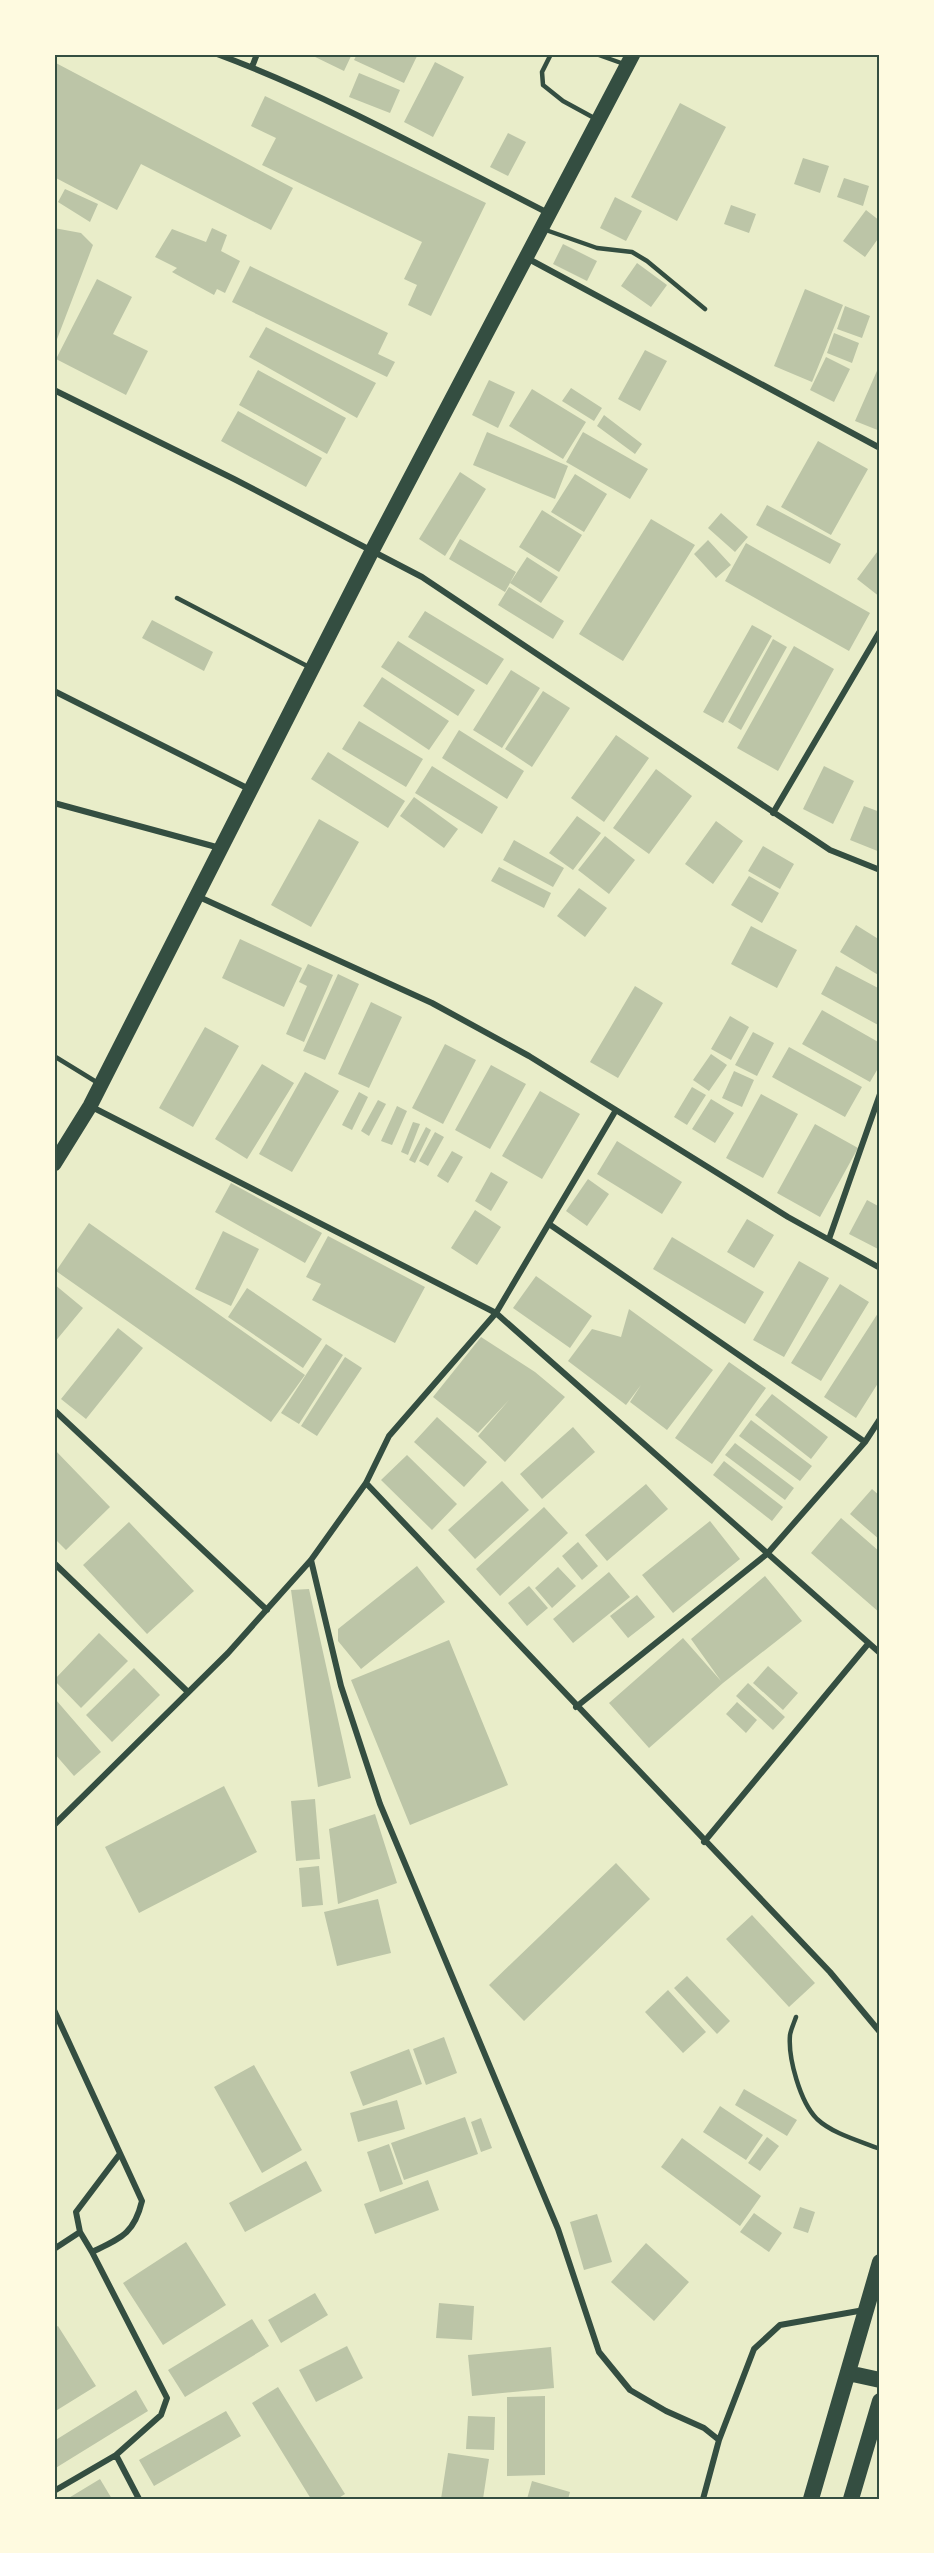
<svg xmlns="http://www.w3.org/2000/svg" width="934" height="2553" viewBox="0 0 934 2553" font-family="'Libre Baskerville',serif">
<rect width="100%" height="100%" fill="#e9edc9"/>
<path fill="#bcc5a7" d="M309,54H352L344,71Z
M357,54H418L404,83L354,60Z
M54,62L293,188L271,230L141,164L117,210L54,177Z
M435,62L464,77L433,137L404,122Z
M359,73L400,90L390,113L349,97Z
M265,96L486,203L431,316L408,305L417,285L404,279L422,242L262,165L276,138L251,126Z
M680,103L726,127L677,221L631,197Z
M508,133L526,142L508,176L490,167Z
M803,158L829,166L820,193L794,184Z
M844,178L869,186L863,206L837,197Z
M65,189L98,204L90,222L58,202Z
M615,197L642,211L626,241L600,228Z
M731,205L756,214L749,233L724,224Z
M866,210L880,221V236L865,257L843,241Z
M54,228L81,233L93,245L54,347Z
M212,228L227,235L221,251L240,261L225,293L217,289L214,295L172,272L177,268L155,257L172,229L206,242Z
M563,244L597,261L587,281L553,264Z
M637,263L667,285L651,307L621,286Z
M250,266L388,333L378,354L395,362L387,377L232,302Z
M97,279L132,297L113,334L148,351L126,395L56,359Z
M805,289L843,305L812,382L774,366Z
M845,306L870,316L862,338L837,329Z
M266,327L376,383L357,418L249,357Z
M834,333L859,343L852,363L827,353Z
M645,350L667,361L640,411L618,399Z
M826,357L850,369L834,402L810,390Z
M880,364V431L855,421Z
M258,370L346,418L327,454L239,405Z
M489,380L515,392L498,428L472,415Z
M571,388L602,408L594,421L562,401Z
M532,389L586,422L563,459L509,426Z
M238,411L322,458L306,487L221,441Z
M604,415L642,444L635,454L597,426Z
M487,432L568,466L555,499L473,465Z
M583,432L648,469L630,499L566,462Z
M818,441L868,469L831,535L781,507Z
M460,472L486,489L445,556L419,539Z
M575,474L607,494L584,532L551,512Z
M767,505L841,544L830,564L756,525Z
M542,510L582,535L559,572L519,547Z
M721,513L748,537L735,552L708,528Z
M651,519L695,545L623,661L579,634Z
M460,539L516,572L505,592L449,559Z
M708,540L731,565L716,578L694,554Z
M746,543L870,613L849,651L725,581Z
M880,548V597L857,579Z
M527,557L558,577L541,603L510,583Z
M509,587L564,621L553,639L498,605Z
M425,611L504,659L487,685L408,637Z
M152,620L213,652L204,671L142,638Z
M752,625L772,636L723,723L703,712Z
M773,639L787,647L741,730L728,722Z
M398,641L475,690L458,716L381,667Z
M794,646L834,669L778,771L737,748Z
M511,670L540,688L502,748L473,730Z
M382,677L449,721L429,750L363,706Z
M543,691L570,708L532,767L505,749Z
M359,721L423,759L406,787L342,749Z
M459,730L524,771L507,799L442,758Z
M616,735L649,758L604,822L571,798Z
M328,752L405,801L388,828L311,779Z
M432,766L498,807L482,834L415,793Z
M824,766L854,781L833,824L803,809Z
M656,769L692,796L649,854L613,828Z
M414,797L458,829L444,848L400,816Z
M864,806L880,812V852L850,840Z
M577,816L601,833L573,870L549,853Z
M319,819L359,842L311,927L271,905Z
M716,821L743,841L713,884L685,864Z
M605,836L635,860L609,894L578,870Z
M514,840L564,868L553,887L503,860Z
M763,846L794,864L780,889L748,871Z
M499,867L551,893L544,908L491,881Z
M749,876L779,893L762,923L731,905Z
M579,888L607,908L585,937L557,916Z
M856,925L880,940V976L840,952Z
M751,926L797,950L777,988L731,964Z
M240,939L302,968L284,1007L222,978Z
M308,964L333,975L304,1042L286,1034L307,986L299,982Z
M836,966L880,989V1026L821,994Z
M338,974L359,984L325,1060L303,1051Z
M635,986L663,1003L618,1078L590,1062Z
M371,1002L402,1017L369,1088L338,1074Z
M822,1010L880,1043V1065L870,1082L802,1044Z
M730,1016L749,1027L731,1060L711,1049Z
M205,1027L239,1046L193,1127L159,1108Z
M753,1032L774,1043L757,1076L735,1065Z
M445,1044L476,1060L443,1124L412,1108Z
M789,1047L862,1087L845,1117L772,1077Z
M711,1054L727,1065L709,1091L693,1080Z
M262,1064L294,1083L247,1159L215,1139Z
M491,1065L526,1084L490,1149L455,1130Z
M734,1071L754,1080L742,1107L722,1098Z
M305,1072L339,1091L292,1172L259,1154Z
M692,1087L706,1095L687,1125L674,1117Z
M540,1091L580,1114L542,1179L502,1156Z
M359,1092L368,1097L352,1130L342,1125Z
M761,1094L798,1114L763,1178L726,1158Z
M711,1099L734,1113L715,1143L692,1129Z
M378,1100L386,1104L369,1136L361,1131Z
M397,1106L407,1111L392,1145L381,1141Z
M413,1122L420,1124L408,1155L401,1152Z
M815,1124L858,1148L820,1217L777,1193Z
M426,1127L431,1130L415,1163L409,1160Z
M435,1132L444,1137L428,1166L419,1161Z
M617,1141L682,1182L662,1214L597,1174Z
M452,1151L463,1157L448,1183L437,1176Z
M491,1172L508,1182L491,1211L475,1201Z
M588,1179L609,1194L587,1226L566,1211Z
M231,1183L322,1233L305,1263L215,1212Z
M867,1200L880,1207V1250L849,1234Z
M475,1210L501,1227L477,1265L451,1248Z
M747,1219L774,1235L754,1268L727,1252Z
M89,1223L305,1375L271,1422L56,1271Z
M223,1231L259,1249L231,1306L195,1289Z
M328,1236L425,1287L395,1343L312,1300L321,1284L306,1277Z
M672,1237L764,1292L745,1324L653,1269Z
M799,1261L829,1278L784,1357L753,1340Z
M536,1276L592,1316L570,1348L513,1308Z
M54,1284L83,1308L54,1343Z
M840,1284L869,1302L821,1381L791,1363Z
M247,1288L322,1339L303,1368L228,1317Z
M629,1309L713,1370L667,1430L630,1402L641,1385L626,1405L568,1361L592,1329L621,1337Z
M880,1310V1380L856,1418L824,1397Z
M118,1328L143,1348L86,1419L61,1399Z
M481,1337L535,1372L565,1397L505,1462L478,1436L509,1400L478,1433L433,1397Z
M326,1344L343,1355L299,1424L281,1413Z
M345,1357L362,1368L317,1436L301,1426Z
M729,1362L766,1388L712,1464L675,1438Z
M772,1394L828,1437L811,1459L755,1415Z
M437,1417L487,1462L464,1487L414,1442Z
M751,1420L812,1466L800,1481L739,1436Z
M573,1427L595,1452L542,1499L520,1474Z
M735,1443L794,1488L785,1500L725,1455Z
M54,1449L110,1507L66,1550L54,1538Z
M407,1455L457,1504L432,1530L381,1480Z
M724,1461L783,1507L772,1521L713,1475Z
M502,1481L529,1510L475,1559L448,1530Z
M646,1484L668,1509L607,1561L585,1535Z
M872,1489L880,1496V1540L850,1514Z
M544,1507L568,1533L500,1596L476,1569Z
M841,1518L880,1552V1613L811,1553Z
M710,1521L740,1559L673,1613L642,1575Z
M129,1522L194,1591L147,1634L83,1565Z
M578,1542L598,1566L582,1580L562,1556Z
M417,1566L445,1602L361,1669L338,1641V1629Z
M558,1567L576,1586L552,1608L535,1588Z
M609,1572L630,1597L573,1643L553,1619Z
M765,1576L802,1621L723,1683L649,1748L609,1703L683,1638L721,1681L691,1639Z
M529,1586L548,1608L527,1626L508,1603Z
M309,1589L351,1778L318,1787L291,1590Z
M637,1595L655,1617L628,1638L610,1616Z
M99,1633L128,1661L81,1708L54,1680Z
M449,1640L508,1785L410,1825L351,1680Z
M768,1666L798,1693L783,1710L753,1683Z
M134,1668L160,1695L112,1742L86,1715Z
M748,1683L785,1717L773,1730L736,1696Z
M56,1700L101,1752L74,1776L54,1753Z
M737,1702L757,1720L746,1733L726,1714Z
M224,1786L257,1852L139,1913L105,1847Z
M315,1799L320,1859L296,1861L291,1801Z
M375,1814L397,1883L338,1904L329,1829Z
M616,1863L650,1899L524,2021L489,1985Z
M319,1866L323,1905L302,1907L299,1868Z
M378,1899L391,1953L337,1966L324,1912Z
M752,1915L815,1983L789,2007L726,1939Z
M687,1976L730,2021L717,2034L674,1988Z
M668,1990L706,2032L683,2053L645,2012Z
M444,2037L457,2073L426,2085L413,2049Z
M409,2049L422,2084L363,2106L350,2072Z
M254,2065L302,2150L262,2173L214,2087Z
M744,2089L797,2120L787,2136L735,2105Z
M397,2100L405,2129L358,2142L350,2113Z
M720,2106L763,2135L746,2160L703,2132Z
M465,2117L478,2154L404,2180L391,2143Z
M481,2118L492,2148L481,2152L471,2122Z
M767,2137L779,2146L760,2171L748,2163Z
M682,2138L761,2196L740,2226L661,2167Z
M389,2144L403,2184L380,2192L367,2152Z
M306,2161L322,2191L245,2232L229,2203Z
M428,2180L439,2210L375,2234L364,2204Z
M800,2207L815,2212L808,2233L793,2228Z
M754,2213L782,2233L769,2252L740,2232Z
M597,2214L612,2262L584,2270L570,2222Z
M186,2242L226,2305L163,2345L123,2283Z
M646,2243L689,2282L654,2321L611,2282Z
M315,2293L328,2315L281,2343L268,2320Z
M439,2303L474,2306L472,2340L436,2338Z
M252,2319L269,2346L185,2397L168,2370Z
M58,2326L96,2386L54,2412V2328Z
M347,2346L363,2378L316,2402L299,2370Z
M551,2347L554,2388L472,2396L468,2355Z
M278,2387L345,2494L337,2499H311L252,2403Z
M136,2390L148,2411L54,2469V2441Z
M545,2396V2475L507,2476V2397Z
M226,2411L241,2436L154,2486L139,2460Z
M468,2416L495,2417L494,2450L466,2449Z
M448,2453L489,2459L483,2499H441Z
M100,2479L112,2499H67Z
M532,2481L570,2492L568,2499H527Z"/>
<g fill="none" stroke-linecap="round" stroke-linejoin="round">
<path stroke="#344e41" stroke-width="4.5" d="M551,54L542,72L543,85L563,101L596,119
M596,54L624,64
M543,229L597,248L632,252L647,261L705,309
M177,598L309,667
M54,1056L98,1083
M796,2017C794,2023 791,2029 790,2035C788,2058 800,2102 817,2119C833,2134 860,2141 880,2149"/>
<path stroke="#344e41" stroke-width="6" d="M217,54C330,96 440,158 548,213
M252,67L257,54
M525,257L880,448
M54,390L234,479L422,577L830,850L880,870
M54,691L249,789
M54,803L220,848
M773,813L880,631
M197,896L432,1003L529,1056L788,1217L880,1268
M90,1106L496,1313L880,1653
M549,1224L865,1442
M829,1239L880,1094
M54,1410L267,1610
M366,1483L830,1972L880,2032
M311,1560L341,1686L380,1804L558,2229L599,2352L630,2390L666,2411L704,2428L719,2440L703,2499
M54,1563L188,1692
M576,1707L767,1554L865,1442L880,1419
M54,1825L228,1653L311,1560L366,1483L389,1436L496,1313L616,1110
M704,1842L868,1644
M54,2010L142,2201C134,2234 121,2238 92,2252L80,2232L76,2212L119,2155
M54,2249L80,2232
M92,2252L167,2398L161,2415L116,2455L139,2499
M719,2440L754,2349L780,2325L864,2310
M54,2491L116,2455"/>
<path stroke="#344e41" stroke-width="15" d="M54,1164L90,1106L373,549L633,54"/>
<path stroke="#344e41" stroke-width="16" d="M848,2373L880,2380
M811,2499L880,2262
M851,2499L880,2401"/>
</g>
<rect width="934" height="2553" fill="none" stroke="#fefae0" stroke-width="111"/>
<rect x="56" y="56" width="822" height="2442" fill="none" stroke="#344e41" stroke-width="2"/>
</svg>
